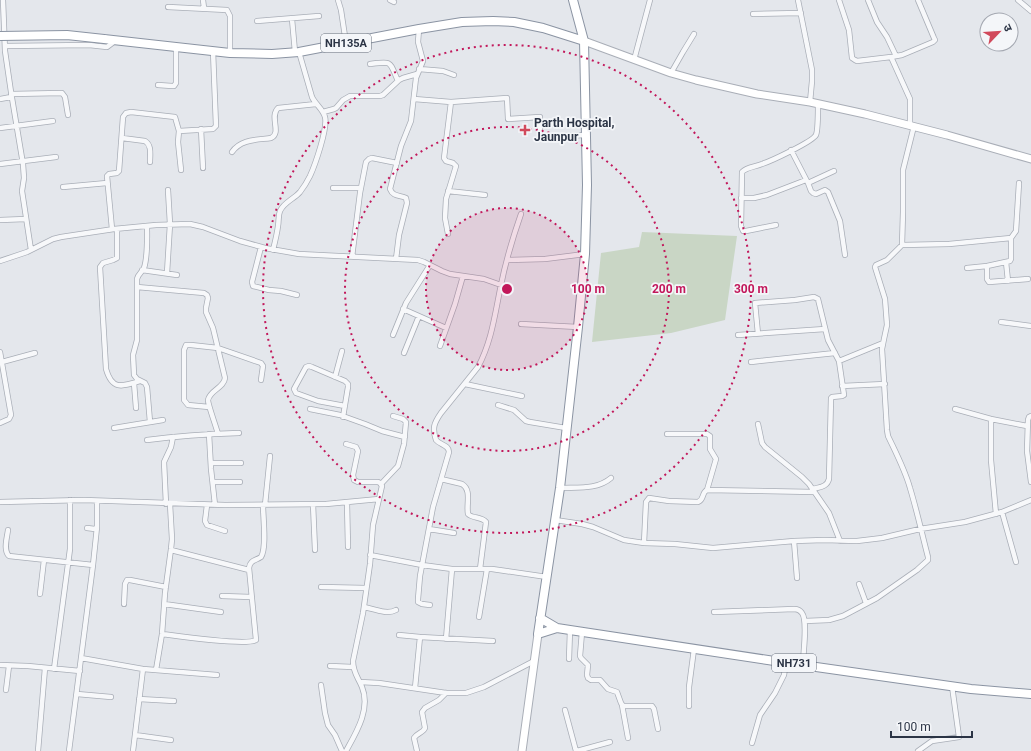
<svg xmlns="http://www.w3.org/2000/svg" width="1031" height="751" viewBox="0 0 1031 751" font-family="Roboto,'Noto Sans Devanagari',sans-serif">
<rect width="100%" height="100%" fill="#e4e7ec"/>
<path fill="#c9d6c5" d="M642,232L737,236L725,320L671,333L592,342L601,253L639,247Z"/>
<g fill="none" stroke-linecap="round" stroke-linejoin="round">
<defs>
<path id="street" d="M3,0L5,51L11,92L23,164L24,178L22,191L31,250
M203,0L204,8
M338,0L341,10L346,43
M390,0L394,2
M798,0L812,70V81L810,102
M839,0L849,30L852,58L855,60L857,61L891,57L902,55L933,42L935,40L934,38L918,0
M868,0L877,22L887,37L896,56
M1018,0L1031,11
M168,7L227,10L230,16V53
M753,14L801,13
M292,19L295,52
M257,21L319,16
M5,46L89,45L107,47L115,41
M891,57L910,99V125
M634,60L650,0
M370,64C393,61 389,61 398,81
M419,69L443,71L454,75
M671,73L683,52L694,34
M158,85L172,86H174L176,83V46
M11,94L62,93L65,97L68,115
M0,99L11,97
M414,99L451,102L507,98L508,119L540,117V137L586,135
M323,112L334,109L336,108L343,100L350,96H380L383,95L399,80L403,78L417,74
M0,128L53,121
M201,129L203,168
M179,131L213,129L216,126L213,51
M122,138L145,141C152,145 150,155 150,162
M791,150L808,183L811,191L813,193L816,194L825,190L828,192L840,221L845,255
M232,152C241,139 257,140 271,138C282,133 269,117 278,108L316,104
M0,164L56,157
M808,183L834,171
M63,187L107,183
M333,188H361
M448,191L485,195
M741,198H754L767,195L806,180
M0,220L26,219
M776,225L746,231H743L741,226L742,172C747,167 755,167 762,164C771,161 812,142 816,135C818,130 818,110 818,104
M147,226C147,238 148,256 144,268C142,272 138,274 137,279V340L133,355L134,375L137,379L145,383L147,387L150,422
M112,229L107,176L109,174L117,173L119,171L123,117L126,113L131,112L175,117L179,131L178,142L181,170
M117,229V258L113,260L103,263L100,267L106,369C112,390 121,387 140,381
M448,234L445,218L446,199L456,166L453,163L446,161L444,158L451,102
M902,245L949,244L1011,238L1016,231L1019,183
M261,247L252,282L253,286L269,290L281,291L297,295
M273,250C275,242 277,234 278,226C279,221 278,216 280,211C284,202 294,199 300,192C304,187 307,182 310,176C315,165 328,128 325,117C323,109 315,104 312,97L299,52
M352,257L360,193L366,162L369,159L372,158L397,163
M396,259L399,235L407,203L406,198C400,195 393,197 390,189L401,146L411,121L416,78L423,61L418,42L419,29
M507,260L545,259L585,254
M0,261L27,252L53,239L61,237L114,229L156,225L190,224L203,227L240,241L265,248L299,254L418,260L424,262L442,271L450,274L484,279L501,285
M1006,262L1008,281
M987,266V279L989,282L1028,279
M967,268L987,266L1010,261L1011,259V238
M142,270L177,275
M167,273L170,224L168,190
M137,287L204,293L207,295L208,298L206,308V312L213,328L225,378C224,388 210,390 208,400C208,405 216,426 218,434
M403,309L446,328
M1001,322L1031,326
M521,324L578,327
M758,334L755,303L795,300L814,297L818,299L828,340L839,361L844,395L842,396L832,397L831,398L829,479C827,487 820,487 813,489
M393,335L406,303L430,265
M738,335L825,329
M440,346L455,304L463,276
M0,352L11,415L9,419L0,423
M404,353L419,316
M839,361L883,343
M2,362L35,353
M751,362L835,353
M335,377L342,351
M134,383L136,408
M465,384L522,396
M842,386L885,384
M498,405L514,410L526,421L530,422L566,428
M209,407L188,405L184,400V350L186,345H191L218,348L261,363L263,366L261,380
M310,409L340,415L365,424L382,431L405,437
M955,409L991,419L1027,426
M1031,416L1029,417L1028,420L1027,451L1031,482
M343,417L348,387V384L345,381L312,367L309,366L306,367L294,389L296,393L318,401L345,406
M991,419V460L996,514
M758,424L762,443L765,447L802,477L809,484L829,513L840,541
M114,428L163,420
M209,434L211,469L215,505
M667,434H707L710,436V449L716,459L707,490
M147,440C178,436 208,434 239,433
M211,463H241
M441,479L462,484C472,490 466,504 468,514C473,519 481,516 486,522L480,569
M213,482H240
M381,484L398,466L404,444L406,422L403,419L393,416
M560,488C577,487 597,490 611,478
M0,502L84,500L225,505L326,504L379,499
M347,503L348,547
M166,504L164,462L171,447L173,437
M313,504L315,550
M207,505L205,521L207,525L225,531
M265,505L270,456
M1002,512L1016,562
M555,520L582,524L593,527L624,540L644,543L675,544L713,548L794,541L824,540L857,541L882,538L920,529L965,522L1002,512L1031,500
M87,528L95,529L97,527V501
M429,529L454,533
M8,530C7,538 3,550 9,556L93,565L69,751
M794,541L797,578
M644,543L646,502L649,498L669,501L698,502C705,499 701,493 707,490L814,492
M171,550L249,570
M370,555L422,565L452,569H492L547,577
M93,565L97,527
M859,584L866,603
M321,587L366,588
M40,594L44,560
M222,596L251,597
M124,604L125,584L127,580H130L166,587
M164,604L221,612
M430,605L422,604L418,602V599L420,576L433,507L449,452C449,445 440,445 436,440C432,428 434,423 441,413L478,367C492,341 495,313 501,285C506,260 513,237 521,214
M364,607C374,609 387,615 396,610
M714,612L794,609C797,609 800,610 802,613C808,621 803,653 803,664
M479,617L487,569
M805,621L829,620L843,616L877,598L917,570L928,560V557C922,534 917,511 910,488C905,470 896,453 888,436L887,430L882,349L884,339L887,325L885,299L875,267L876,265L887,260L902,245L903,212V170L914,126
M582,632L580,656L581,658L588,665L587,675L588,678L591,680H600L608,689L617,692L621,703L623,706H652L654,709L658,729
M162,634C177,636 246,646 256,640L249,568C250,560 255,561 261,557C267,548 263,517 263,505
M399,635L420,637L493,641
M446,639L452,569
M81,658L143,669L217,675
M569,659L570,630
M0,665L28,666L80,671
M330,666L353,667
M54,669L70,549V500
M156,670L162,634L165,593L171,549L172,539L170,504
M360,682L379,683L446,693H466L484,687L534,661
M321,685L325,713L328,725L335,735L342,751
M415,688L420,637
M6,690L9,666
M77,694L111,697
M139,699L174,701
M622,705L628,738
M689,706V687L694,649
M565,710L576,751
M135,735L171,740
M752,743L760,715L775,693L784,675L786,662
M38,751L45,668
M133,751L143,669
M346,751C356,733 371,709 362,687C358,677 353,673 353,661L363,613L370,564L373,525L382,486L380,483L378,482H358L354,480L353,475L358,451L356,447L346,444
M417,751L414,738C417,733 423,733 425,728L422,712L425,708L439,700L446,693
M577,751L610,742
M918,751L932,741L959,737L952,686"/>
<path id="secondary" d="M584,41L671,73L696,80L757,94L810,102L865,114L947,135L1031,159
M522,751L538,634"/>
<path id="highway" d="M104,39L230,53L272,54L299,52L419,29L462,22L493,21L514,22L543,28L584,41
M540,618L557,628L570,630L781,662L971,689L1031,694
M557,628L538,634L560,488L578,327L585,254L587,185L584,41L573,0"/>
</defs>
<use href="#street" stroke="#a9aeb7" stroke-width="6"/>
<use href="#secondary" stroke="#a9aeb7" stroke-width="9"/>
<use href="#highway" stroke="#8b94a3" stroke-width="10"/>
<use href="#street" stroke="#f7f8fa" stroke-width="4.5"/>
<use href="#secondary" stroke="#fff" stroke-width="7"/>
<use href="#highway" stroke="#fff" stroke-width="8"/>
<defs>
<path id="highway-bridge" d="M0,36L67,35L104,39"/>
</defs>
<use href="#highway-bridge" stroke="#8b94a3" stroke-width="10" stroke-linecap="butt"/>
<use href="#highway-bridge" stroke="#fff" stroke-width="8"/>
</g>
<circle cx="507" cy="289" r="81" fill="#c2185b" fill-opacity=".12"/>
<g fill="none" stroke="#c2185b" stroke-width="2" stroke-dasharray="2 4">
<circle cx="507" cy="289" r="81"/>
<circle cx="507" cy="289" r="162"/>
<circle cx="507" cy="289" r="244"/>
</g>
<path fill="#d1495b" stroke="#f4f6f9" stroke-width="1.5" d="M523 124h4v4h4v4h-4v4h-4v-4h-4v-4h4z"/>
<g text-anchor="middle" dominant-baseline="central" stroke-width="3.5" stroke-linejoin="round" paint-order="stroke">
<g fill="#f4f6f9" stroke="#676e7b" stroke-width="1">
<rect x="321" y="34" width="50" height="18" rx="3"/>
<rect x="772" y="654" width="44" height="18" rx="3"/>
</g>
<g font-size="11" font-weight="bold" fill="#2b3445">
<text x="346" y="43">NH135A</text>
<text x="794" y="663">NH731</text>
</g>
<g font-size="12" font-weight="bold" fill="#2b3445" stroke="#f4f6f9" text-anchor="start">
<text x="534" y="123">Parth Hospital,<tspan x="534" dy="14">Jaunpur</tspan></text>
</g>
</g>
<circle cx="507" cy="289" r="6" fill="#c2185b" stroke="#f4f6f9" stroke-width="2"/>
<g font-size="12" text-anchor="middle" font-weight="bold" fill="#c2185b" stroke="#f4f6f9" stroke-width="3.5" stroke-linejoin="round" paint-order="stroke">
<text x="588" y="293">100 m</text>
<text x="669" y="293">200 m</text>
<text x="751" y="293">300 m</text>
</g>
<g transform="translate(999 32) rotate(65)"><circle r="19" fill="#f4f6f9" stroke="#a4a8b1"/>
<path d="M0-3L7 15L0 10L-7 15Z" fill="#d1495b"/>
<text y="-6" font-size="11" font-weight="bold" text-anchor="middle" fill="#2b3445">उ</text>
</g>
<path d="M891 731v6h81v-6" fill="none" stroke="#2b3445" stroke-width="2"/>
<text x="897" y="731" font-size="12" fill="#2b3445" stroke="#f4f6f9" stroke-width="3" paint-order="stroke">100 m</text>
</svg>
